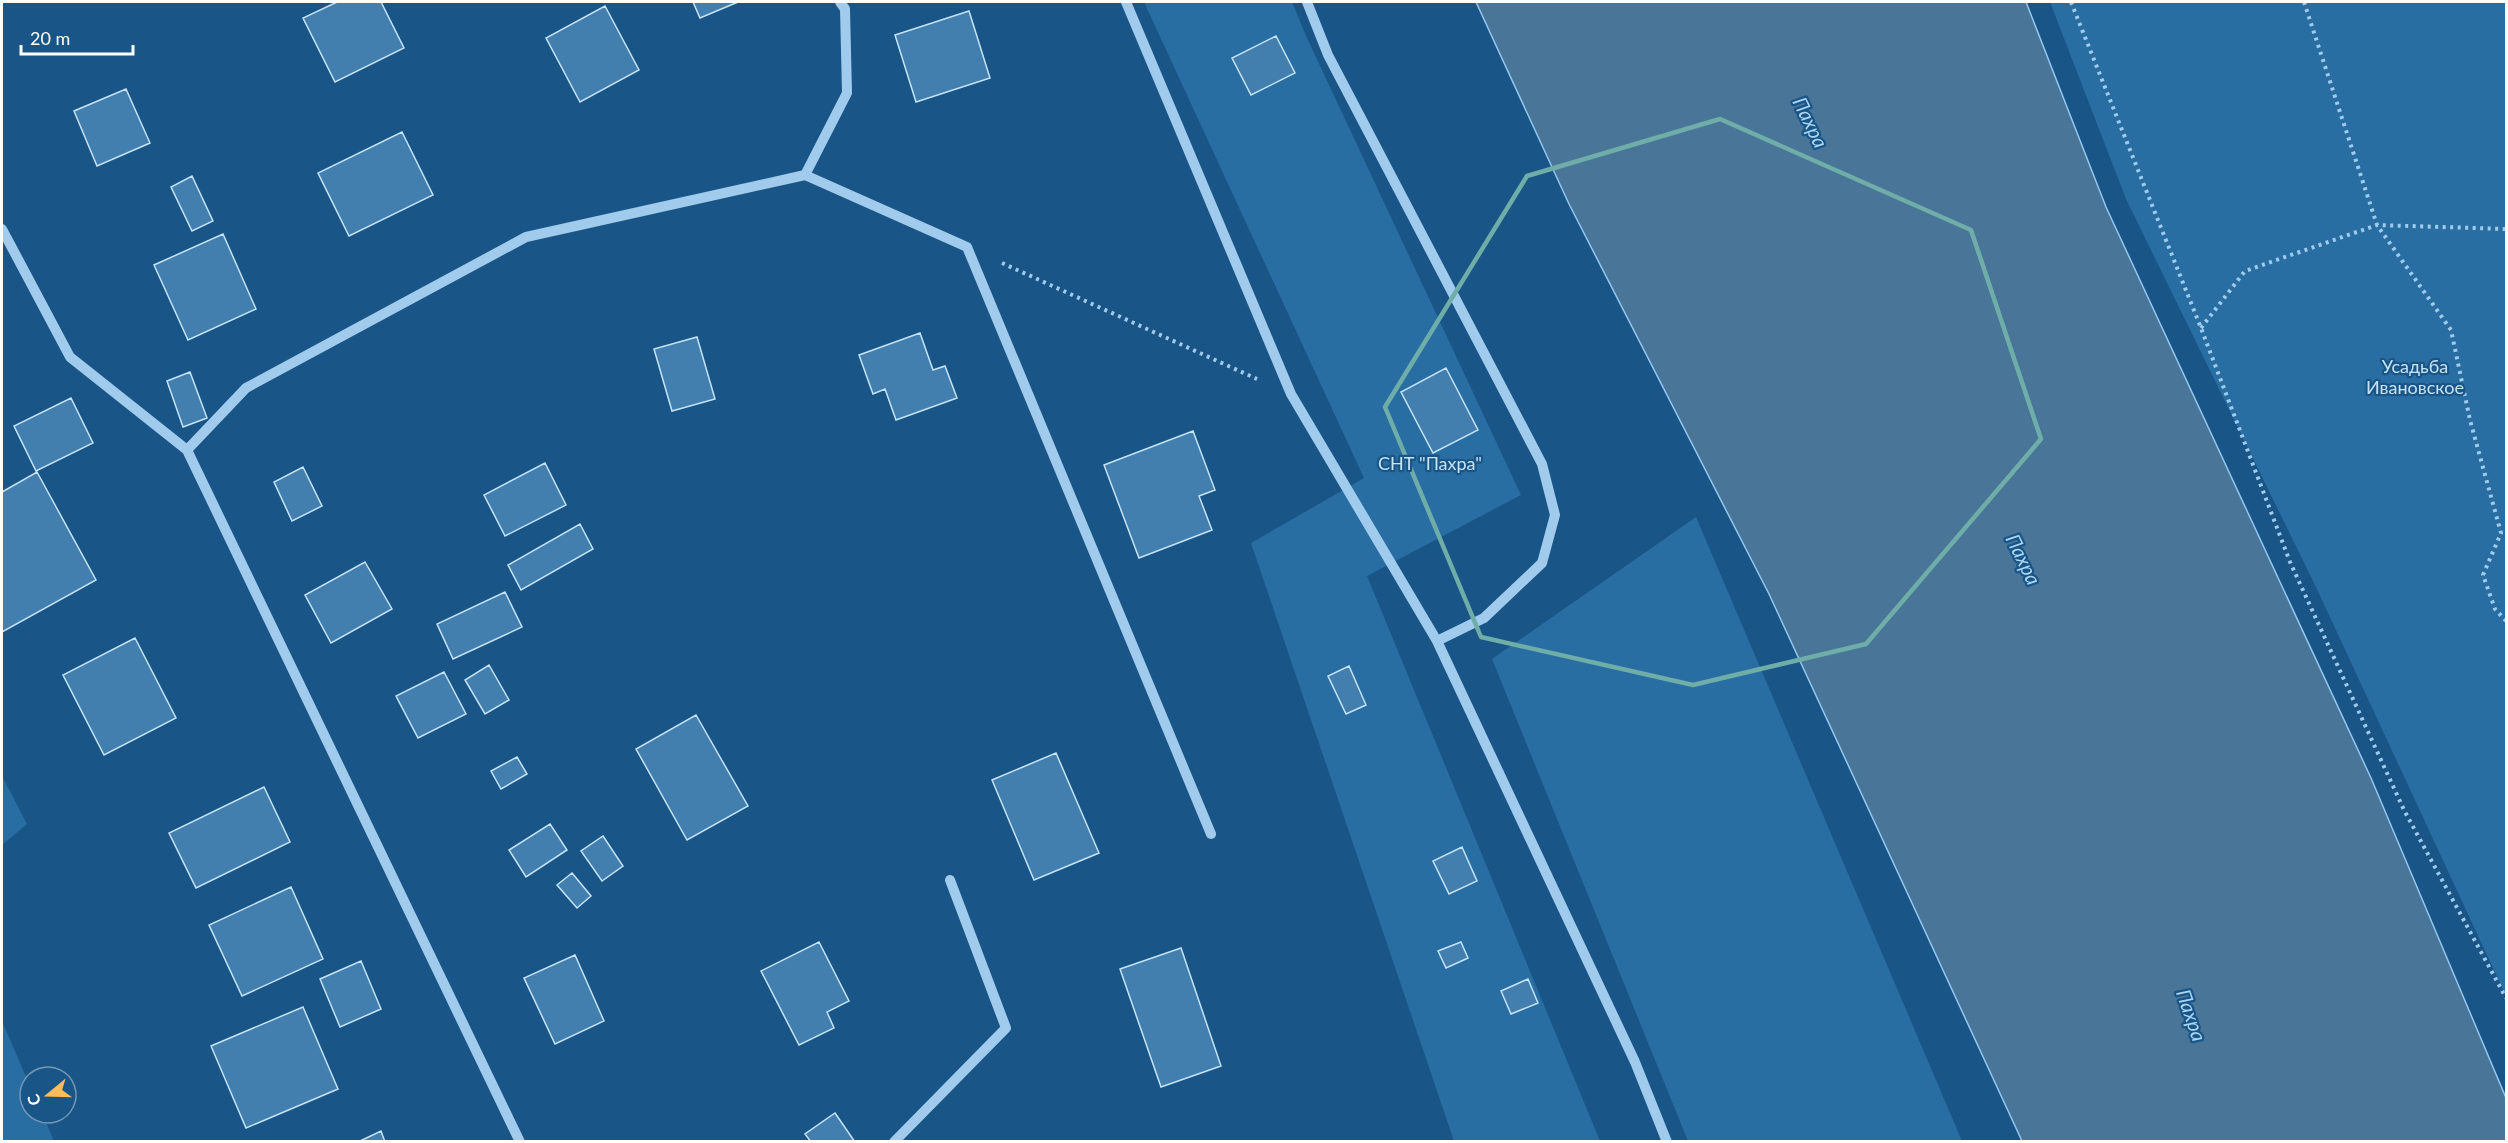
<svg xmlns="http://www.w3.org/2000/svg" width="2508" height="1143" viewBox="0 0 2508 1143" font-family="Lato,sans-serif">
<rect width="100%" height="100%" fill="#195586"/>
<path fill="#296ea3" d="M1144,2H1292L1307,38L1521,495L1367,576L1600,1141H1454L1251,543L1364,478Z
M2050,2H2506V996L2315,585L2126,199Z
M1696,517L1962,1141H1688L1492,659Z
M2,776L27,824L2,845Z
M2,1021L30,1086V1113H42L54,1141H2Z"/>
<path fill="#497599" stroke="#92c8ef" stroke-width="1.5" d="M1476,2H2026L2106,207L2371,778L2506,1098V1141H2022L1769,594L1569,204Z"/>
<path fill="#427faf" stroke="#c5e3f9" stroke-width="1.5" d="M337,2H381L404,48L335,82L303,18Z
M693,2H738L700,18Z
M605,6L639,70L580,102L546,38Z
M969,11L990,78L916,102L895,35Z
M1276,36L1295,73L1251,95L1232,58Z
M126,89L150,143L97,166L74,111Z
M402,132L433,195L349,236L318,173Z
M192,176L213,221L192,231L171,187Z
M223,234L256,309L188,340L154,265Z
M920,333L933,370L945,366L957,398L896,420L885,389L873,394L859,355Z
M697,337L715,399L672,411L654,349Z
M1446,368L1478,430L1433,453L1401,392Z
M190,372L207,418L183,427L167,381Z
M71,398L93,443L36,471L14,426Z
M1193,431L1215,490L1199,496L1212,530L1139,558L1104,465Z
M545,463L566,505L505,536L484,495Z
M303,467L322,506L292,521L274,482Z
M37,472L96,580L2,632V492Z
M580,524L593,549L521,590L508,565Z
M365,562L392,609L331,643L305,595Z
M505,592L522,627L453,659L437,624Z
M135,638L176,718L104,755L63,675Z
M489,665L509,700L485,714L465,680Z
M1349,666L1366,705L1346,714L1328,676Z
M444,672L466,714L418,738L396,696Z
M696,715L748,806L687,840L636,749Z
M1056,753L1099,853L1034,880L992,780Z
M517,757L527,774L501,789L491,771Z
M264,787L290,842L196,888L169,833Z
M550,824L567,850L526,877L509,850Z
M603,836L623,866L602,881L581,851Z
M1462,847L1477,881L1449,894L1433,861Z
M572,873L591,896L577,908L557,885Z
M291,887L323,959L242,996L209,925Z
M819,942L849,1001L827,1012L834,1028L799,1045L761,971Z
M1461,942L1468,958L1446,968L1438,951Z
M1181,948L1221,1066L1161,1087L1120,969Z
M575,955L604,1021L555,1044L524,978Z
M361,961L381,1009L340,1027L320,979Z
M1528,979L1538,1003L1511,1014L1501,991Z
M303,1007L338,1089L246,1128L211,1046Z
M835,1113L855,1142H811L805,1134Z
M381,1131L385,1142H358Z"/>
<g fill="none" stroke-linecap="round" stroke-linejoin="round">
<path stroke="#a0cbec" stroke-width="4" stroke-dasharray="3 4.5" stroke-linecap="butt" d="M2071,2L2201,328L2290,562L2404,810L2506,998
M2304,2L2377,225L2451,330L2470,420L2501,533L2483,575L2495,609L2506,621
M1002,263L1257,379
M2201,328L2245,271L2377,225L2506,229"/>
<path stroke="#a0cbec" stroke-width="10" d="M1126,2L1291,394L1437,641
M1307,2L1328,55L1542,464L1555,515L1542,563L1484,618L1437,641L1635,1062L1667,1142
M805,175L967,247L1211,834
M2,229L70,357L187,450L246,388L526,237L805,175L847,93L845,9L840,2
M187,450L520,1142
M894,1142L1006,1028L950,880"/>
</g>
<path fill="none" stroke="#6fada8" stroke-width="4.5" stroke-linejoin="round" d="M1720,119L1971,230L2041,439L1866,644L1693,685L1481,637L1385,407L1527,176Z"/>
<g text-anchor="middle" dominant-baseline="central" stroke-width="4.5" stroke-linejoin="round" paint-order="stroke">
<g font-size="18" fill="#c5e3f9" stroke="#195586">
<text x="2415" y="366">Усадьба<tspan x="2415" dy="21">Ивановское</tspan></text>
<text x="1430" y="463">СНТ "Пахра"</text>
</g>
<g font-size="20" font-style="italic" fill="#abd5f4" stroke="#195586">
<text transform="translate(1811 122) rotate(64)">Пахра</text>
<text transform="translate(2024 559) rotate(64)">Пахра</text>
<text transform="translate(2192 1015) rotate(71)">Пахра</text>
</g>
</g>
<rect width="2508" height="1143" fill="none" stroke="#ffffff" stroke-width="6"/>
<g transform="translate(48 1095) rotate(251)"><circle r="28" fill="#195586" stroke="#7599b6" stroke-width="1.5"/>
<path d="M0-4.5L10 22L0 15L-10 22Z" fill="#ffbc5b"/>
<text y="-9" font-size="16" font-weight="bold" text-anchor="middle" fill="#ffffff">С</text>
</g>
<path d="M21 45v9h112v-9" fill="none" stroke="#ffffff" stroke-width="3"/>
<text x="30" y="45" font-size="18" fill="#ffffff" stroke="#195586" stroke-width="4.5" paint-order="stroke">20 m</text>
</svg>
